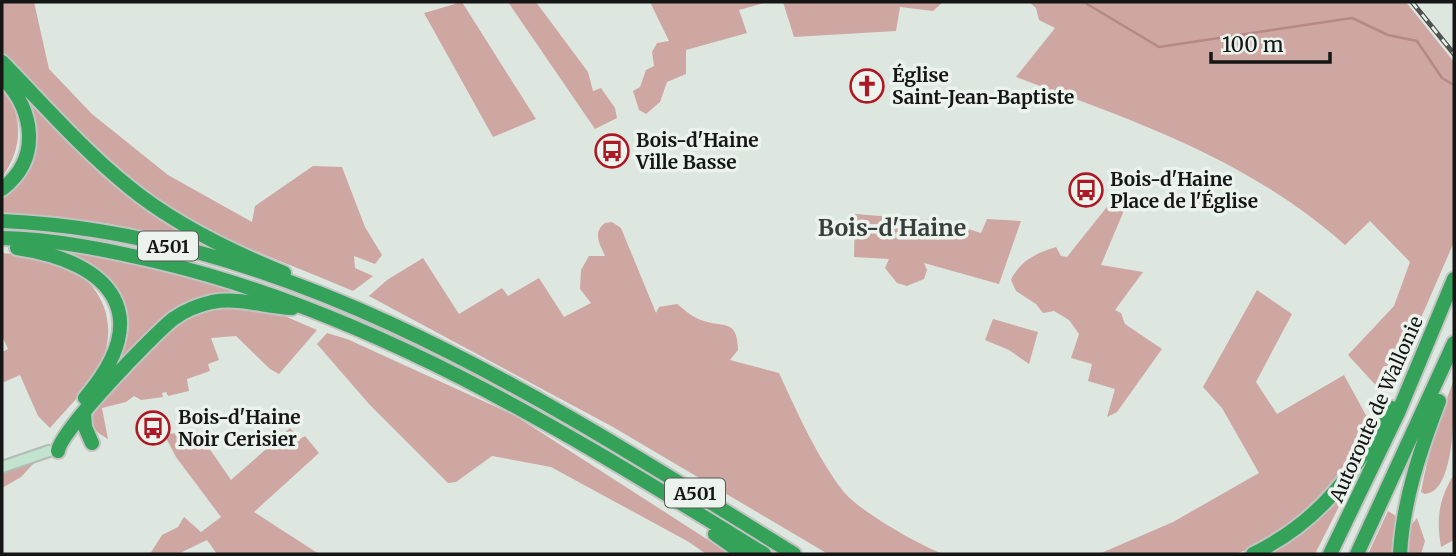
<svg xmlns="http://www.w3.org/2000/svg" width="1456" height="556" viewBox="0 0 1456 556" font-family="Merriweather,serif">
<rect width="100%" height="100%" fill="#dee6e0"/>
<path fill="#cea7a3" d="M2,2H34L49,69L92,114L168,175L252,222L255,206L313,166L342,167L365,227L382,255L375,264L354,256L355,268L373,276L353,291C293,265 231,245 174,210C107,169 56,107 2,52Z
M462,2L536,119L493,137L424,13Z
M508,2H536L588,72L593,91L601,88L615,108L617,118L595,129Z
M650,2H768L739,10L747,33L686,50V74L667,82L660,102L646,114L639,110L633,91L640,87L646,70L654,66L652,52L657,43L669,41Z
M783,2H943L933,11L900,7L896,31L794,37Z
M1029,2H1406L1454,62V242L1407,350L1386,391L1380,390L1348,355L1394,306L1410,262L1370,221L1345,245C1248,159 1135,121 1016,77L1055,28L1039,20L1036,8Z
M3,70L100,167L222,252L111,224L2,214V195L34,138Z
M2,86C24,115 23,149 2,177Z
M1110,203L1125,208L1101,265L1143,272L1115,310L1121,313L1125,324L1162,349L1117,412L1107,417L1115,389L1088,381L1092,364L1071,358L1079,334L1069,320L1054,311L1043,313L1036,304L1016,291L1011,280C1020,261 1036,253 1056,247L1061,256L1067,257Z
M855,214L943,221L981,233L987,219L1021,221L999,284L924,263L927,270L924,279L907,286L897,283L885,268L889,259L854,257Z
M605,223L612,222L621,228L656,313L659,307L677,304C685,310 692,317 701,320C724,329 737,317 738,350L730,360L779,373C797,412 817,457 843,491C859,511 919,545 943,554H828L613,427L369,296L387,280L423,258L459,314L502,288L508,296L539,278L564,317L591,303L580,289L581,270L589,256H605C600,244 592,233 605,223Z
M47,246L92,253L271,298L195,303L97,391L115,357L120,301Z
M2,253C17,255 35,255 50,260C98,273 122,320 100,365C89,388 67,408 50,428L38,416L20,375L2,383V352L8,349L2,336Z
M1257,290L1292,314L1256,382L1277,414L1344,375L1368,419C1354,473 1307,521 1257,544C1250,548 1241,553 1233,554C1189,556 1143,554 1099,554L1173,522L1259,473L1222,408L1203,387Z
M213,307L266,308L317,330L279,374L270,369L236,336L211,338L219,360L208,364L210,371L187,379L189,391L168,396L166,392L162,393L163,397L141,400L134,396L126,402L102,408L108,439C100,434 91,430 92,420C93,404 158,335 173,325C184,316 200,312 213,307Z
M993,319L1038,332L1029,364L1009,350L985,340Z
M327,333L347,339L514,415L730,554H706L689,542L551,467L492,456L456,482L448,483L369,404L317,344Z
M1454,380C1454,407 1456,492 1425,494L1421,492C1428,453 1439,418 1454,380Z
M290,428L300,439L305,436L319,453L254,512L319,554H217L207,540L178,554H150L162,535L178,527L184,517L201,532L221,517L176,457L164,434L198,432L231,480Z
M35,462L21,477L2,488V467Z
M1357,471L1315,554H1265L1313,524Z
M1454,474V540L1441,547C1436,518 1439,499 1454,474Z
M1388,511L1399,518L1396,554H1368Z
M1417,518L1425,541L1421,554H1407L1411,525Z"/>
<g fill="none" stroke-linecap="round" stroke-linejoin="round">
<path stroke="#b58985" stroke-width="2.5" d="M1087,4L1159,47L1352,18L1388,35L1417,41L1442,78L1454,85"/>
<defs>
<path id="secondary" d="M2,467L49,451"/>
<path id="highway" d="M2,62C43,104 83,150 129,187C174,224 230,251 284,273
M2,77C34,110 42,158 2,189
M2,221C296,234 551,404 794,554
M2,238C54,239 108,250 159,262C381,315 572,436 764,554
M17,248C112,262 156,315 85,398
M84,413L85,427L92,443
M58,451C60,431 153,335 173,319C184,311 198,305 212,302C240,297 265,307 292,308
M715,534L743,554
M1253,554C1323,520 1353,472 1392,408
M1330,554L1398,413L1454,279
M1357,554L1454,343
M1400,554C1403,500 1420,451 1439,401"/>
</defs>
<use href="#secondary" stroke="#b4bbb5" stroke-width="14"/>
<use href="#highway" stroke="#c2c3c2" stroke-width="18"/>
<use href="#secondary" stroke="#c2e3ce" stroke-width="10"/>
<use href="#highway" stroke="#35a25a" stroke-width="14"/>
<defs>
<path id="rail" d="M1412,2L1454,54"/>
</defs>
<use href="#rail" stroke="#4f5350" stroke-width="5"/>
<use href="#rail" stroke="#ecf3ed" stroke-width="2.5" stroke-dasharray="8" stroke-linecap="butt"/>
</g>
<defs>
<symbol id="church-ring" viewBox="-11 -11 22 22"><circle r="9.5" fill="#ecf3ed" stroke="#ac1925" stroke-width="1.5"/><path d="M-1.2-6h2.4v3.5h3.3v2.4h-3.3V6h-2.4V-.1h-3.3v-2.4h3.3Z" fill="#ac1925"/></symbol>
<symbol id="bus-ring" viewBox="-11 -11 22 22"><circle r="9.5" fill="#ecf3ed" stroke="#ac1925" stroke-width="1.5"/><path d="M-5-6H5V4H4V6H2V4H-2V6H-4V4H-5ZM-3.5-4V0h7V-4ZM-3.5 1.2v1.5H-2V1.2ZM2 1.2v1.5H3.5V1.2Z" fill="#ac1925"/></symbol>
</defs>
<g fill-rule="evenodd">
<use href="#church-ring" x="848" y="67" width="38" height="38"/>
<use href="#bus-ring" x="593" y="132" width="38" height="38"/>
<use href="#bus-ring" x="1067" y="171" width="38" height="38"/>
<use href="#bus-ring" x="134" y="409" width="38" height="38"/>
</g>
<g text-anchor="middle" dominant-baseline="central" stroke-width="7" stroke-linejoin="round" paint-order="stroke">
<g fill="#ecf3ed" stroke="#555956" stroke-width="2">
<rect x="138" y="231.5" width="60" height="29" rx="5"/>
<rect x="665" y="478.5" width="60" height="29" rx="5"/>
</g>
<g font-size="18" font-weight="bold" fill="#141715">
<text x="168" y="246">A501</text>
<text x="695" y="493">A501</text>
</g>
<g font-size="19" font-weight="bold" fill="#141715" stroke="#ecf3ed" text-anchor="start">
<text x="892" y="75">Église<tspan x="892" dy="22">Saint-Jean-Baptiste</tspan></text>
<text x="636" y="140">Bois-d'Haine<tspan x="636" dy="22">Ville Basse</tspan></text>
<text x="1110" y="179">Bois-d'Haine<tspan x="1110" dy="22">Place de l'Église</tspan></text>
<text x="178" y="417">Bois-d'Haine<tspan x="178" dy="22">Noir Cerisier</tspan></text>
</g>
<g font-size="19" fill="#141715" stroke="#ecf3ed">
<text transform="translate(1376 409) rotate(-66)">Autoroute de Wallonie</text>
</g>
<g font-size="23" font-weight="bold" fill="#383e39" stroke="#ecf3ed">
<text x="892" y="227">Bois-d'Haine</text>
</g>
</g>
<rect width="1456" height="556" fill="none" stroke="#141715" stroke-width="7"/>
<path d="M1211 52v10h119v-10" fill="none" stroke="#141715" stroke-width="3.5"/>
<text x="1222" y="52" font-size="21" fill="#141715" stroke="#ecf3ed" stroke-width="5" paint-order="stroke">100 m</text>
</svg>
